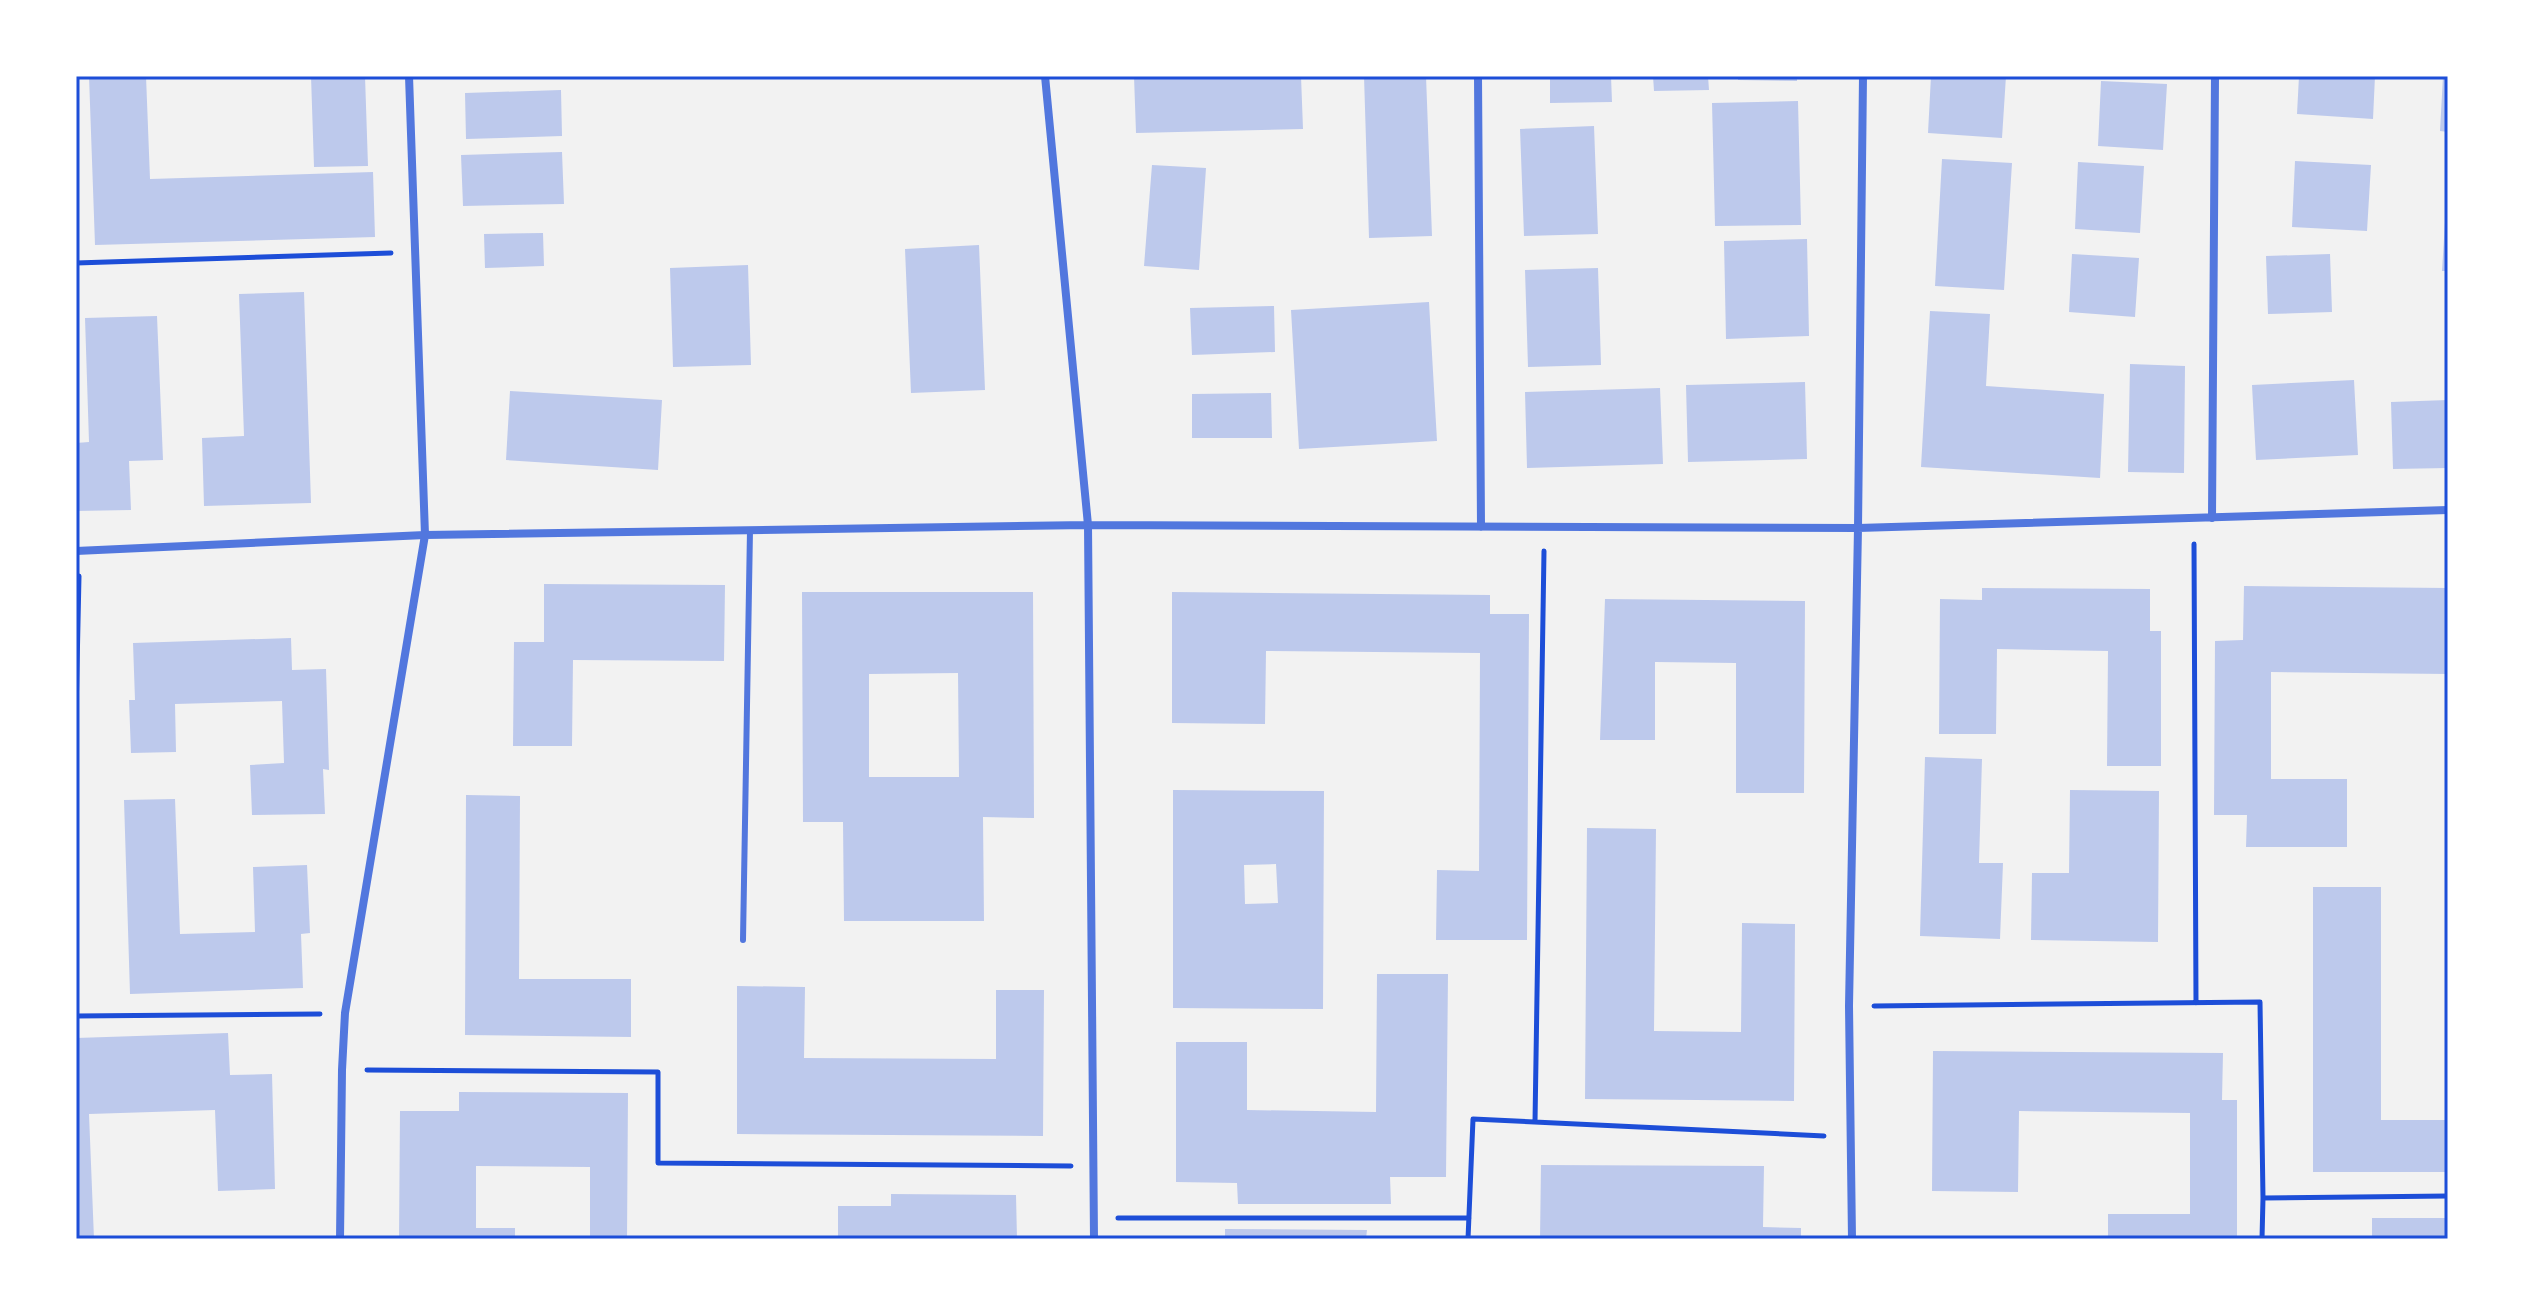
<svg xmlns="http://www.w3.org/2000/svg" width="2524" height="1315" viewBox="0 0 2524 1315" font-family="'Open Sans',sans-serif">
<rect width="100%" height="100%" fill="#f2f2f2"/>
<path fill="#bdc9ec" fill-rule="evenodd" d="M89,76H146L150,179L373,172L375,237L95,245Z
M311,76H365L368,166L314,167Z
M1134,76H1301L1303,129L1136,133Z
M1364,76H1426L1432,236L1369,238Z
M1550,76H1611L1612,102L1550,103Z
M1653,76H1708L1709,90L1654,91Z
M1738,76H1797V81L1738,80Z
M1931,76H2006L2002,138L1928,133Z
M2299,76H2375L2373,119L2297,114Z
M2443,76H2448V132L2440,131Z
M2101,81L2167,84L2163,150L2098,146Z
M561,90L562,136L466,139L465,93Z
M1798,101L1801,225L1715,226L1712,103Z
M1594,126L1598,234L1524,236L1520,129Z
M562,152L564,204L463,206L461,155Z
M1942,159L2012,163L2004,290L1935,286Z
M2295,161L2371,165L2367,231L2292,227Z
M2078,162L2144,166L2140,233L2075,229Z
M1152,165L1206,168L1199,270L1144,266Z
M2446,206H2448V271H2442Z
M543,233L544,266L485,268L484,234Z
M1807,239L1809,336L1726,339L1724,241Z
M979,245L985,390L911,393L905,249Z
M2072,254L2139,258L2135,317L2069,312Z
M2330,254L2332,312L2268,314L2266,256Z
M748,265L751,365L673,367L670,268Z
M1598,268L1601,365L1528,367L1525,270Z
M304,292L311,503L204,506L202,438L244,436L239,294Z
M1429,302L1437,441L1299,449L1291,310Z
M1274,306L1275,352L1192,355L1190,308Z
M1930,311L1990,314L1986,386L2104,394L2100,478L1921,467Z
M157,316L163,460L129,461L131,510L76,511V443L89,442L85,318Z
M2130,364L2185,366L2184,473L2128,472Z
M2354,380L2358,455L2256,460L2252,385Z
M1805,382L1807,459L1688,462L1686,385Z
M1660,388L1663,464L1527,468L1525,392Z
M510,391L662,400L658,470L506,460Z
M1271,393L1272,438H1192V394Z
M2448,400V468L2393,469L2391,402Z
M544,584L725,585L724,661L573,660L572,746H513L514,642H544Z
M2244,586L2448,588V674L2271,672V779H2347V847H2246L2247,815H2214L2215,641L2243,640Z
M1982,588L2150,589V631H2161V766H2107L2108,651L1997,649L1996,734H1939L1940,599L1982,600Z
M802,592H1033L1034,818L983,817L984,921H844L843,822H803ZM958,673L959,777H869V674Z
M1172,592L1490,595V614H1529L1527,940H1436L1437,870L1479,871L1480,653L1266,651L1265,724L1172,723Z
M1605,599L1805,601L1804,793H1736V663L1655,662V740H1600Z
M291,638L292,670L326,669L329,770L323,769L325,814L252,815L250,765L284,763L282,701L175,704L176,752L131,753L129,700H135L133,643Z
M1925,757L1982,759L1979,863H2003L2000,939L1920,936Z
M1173,790L1324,791L1323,1009L1173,1008ZM1276,864L1278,903L1245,904L1244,865Z
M2070,790L2159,791L2158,942L2031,940L2032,873H2069Z
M466,795L520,796L519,979H631V1037L465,1035Z
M175,799L180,934L255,932L253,867L307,865L310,933L301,934L303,988L130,994L124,800Z
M1587,828L1656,829L1654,1031L1741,1032L1742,923L1795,924L1794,1101L1585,1099Z
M2313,887H2381V1120H2448V1172H2313Z
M1377,974H1448L1446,1177H1390L1391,1204H1238L1237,1183L1176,1182V1042H1247V1110L1376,1112Z
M737,986L805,987L804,1058L996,1059V990H1044L1043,1136L737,1134Z
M228,1033L230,1075L272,1074L275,1189L218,1191L215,1110L89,1114L94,1239H76V1038Z
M1933,1051L2223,1053L2222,1100H2237V1239H2108V1214H2190V1113L2019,1111L2018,1192L1932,1191Z
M459,1092L628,1093L627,1239H590V1167L476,1166V1228H515V1239H399L400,1111H459Z
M1541,1165L1764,1166L1763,1227L1801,1228V1239H1540Z
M891,1194L1016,1195L1017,1239H838V1206H891Z
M2372,1218H2448V1239H2372Z
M1225,1229L1367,1230L1366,1239H1225Z"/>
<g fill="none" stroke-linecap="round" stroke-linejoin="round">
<path stroke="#1d4ed8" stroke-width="5" d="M76,263L391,253
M2194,544L2196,1003
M76,715L79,576
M1874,1006L2260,1002L2263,1198L2448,1196
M76,1016L320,1014
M367,1070L658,1072V1163L1071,1166
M1535,1122L1544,551
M1118,1218H1469
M1468,1239L1473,1119L1824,1136
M2262,1239L2263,1198"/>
<path stroke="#5277de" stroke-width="6" d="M743,940L750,530"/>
<path stroke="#5277de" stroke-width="8" d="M1045,76L1088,525L1094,1239
M1478,76L1481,527
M2212,518L2215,76
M76,551L425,535L1088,525L1858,528L2448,510
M340,1239L342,1070L345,1013L425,535L409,76
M1852,1239L1849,1006L1858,528L1863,76"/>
</g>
<rect width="2524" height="1315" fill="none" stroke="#ffffff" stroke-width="156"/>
<rect x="78" y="78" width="2368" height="1159" fill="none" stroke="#1d4ed8" stroke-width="3"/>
</svg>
